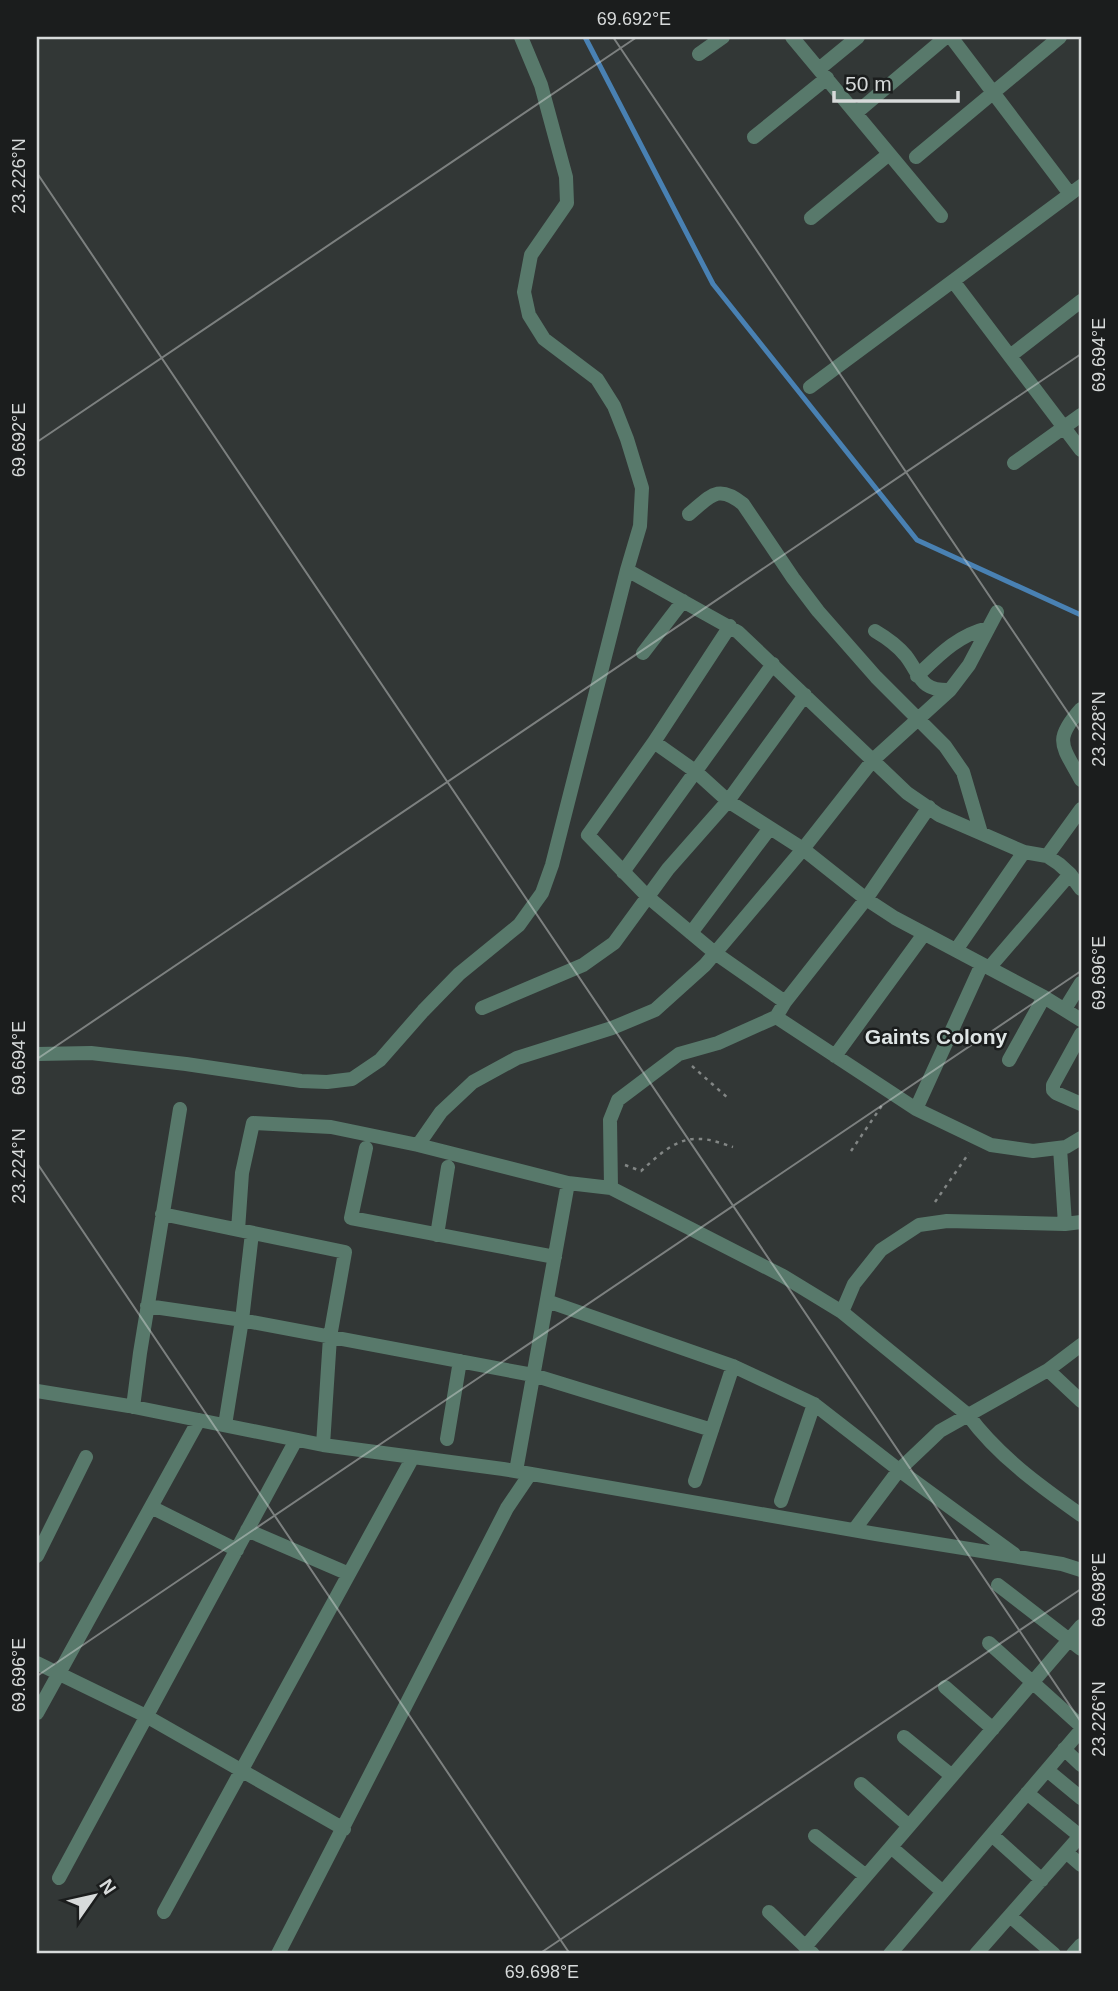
<svg xmlns="http://www.w3.org/2000/svg" width="1118" height="1991" viewBox="0 0 1118 1991" font-family="Helvetica,sans-serif">
<rect width="100%" height="100%" fill="#323736"/>
<g fill="none" stroke-linecap="round" stroke-linejoin="round">
<path stroke="#4981b3" stroke-width="5" d="M585,37L713,284L917,540L1081,615"/>
<path stroke="#828685" stroke-width="2.5" stroke-dasharray="3.5 5" stroke-linecap="butt" d="M692,1066L729,1099
M851,1151L883,1104
M625,1165L641,1171C658,1156 676,1137 700,1139C711,1139 723,1144 733,1147
M935,1202L969,1153"/>
<path stroke="#58796b" stroke-width="14" d="M792,37L941,216
M951,37L1070,194
M699,54L723,37
M819,69L858,37
M856,113L946,37
M754,137L827,78
M916,157L1060,37
M811,218L889,154
M953,281L1081,450
M1010,356L1081,301
M810,387L1081,186
M1014,463L1081,415
M689,514C710,497 717,483 743,504L793,578L818,611L876,677L945,746L963,772L981,833
M627,570L738,632L907,793L939,815L1024,852L1047,856L1059,864L1070,874L1081,889
M730,626L654,742L588,835L648,897L715,953L785,1002L776,1017L916,1109L991,1145L1033,1151L1066,1147L1081,1138
M875,631C887,638 897,645 906,656C921,676 920,691 950,690
M643,653L683,601
M917,676C939,655 958,635 988,628
M1081,709C1052,741 1063,746 1081,780
M654,742L695,771L728,801L803,849L866,899L895,918L1044,997L1081,1020
M1047,856L1081,809
M623,872L773,664
M691,933L770,828
M956,950L1024,852
M989,968L1070,874
M785,1002L866,899L929,807
M482,1008L583,965L614,943L668,869L728,801L805,695
M1065,1009L1081,983
M1081,1034L1053,1085V1090L1056,1093L1081,1104
M37,1054L91,1053L186,1064L301,1081L327,1082L352,1079L380,1060L423,1011L459,974L519,925L542,893L552,865L627,570L640,526L642,488L627,439L614,406L597,379L544,339L529,315L524,292L531,255L567,203L566,177L541,85L521,37
M835,1056L924,934
M1009,1060L1044,997
M916,1109L982,964
M418,1145L441,1112L473,1082L517,1058L612,1028L655,1010L705,965L803,849L873,760L950,690L969,665L997,612
M366,1148L351,1218L555,1257
M1060,1148L1065,1224
M611,1188L610,1120L618,1100L679,1054L718,1043L776,1017
M162,1214L345,1252L330,1337L323,1445
M238,1230L242,1173L253,1123L331,1127L418,1145L568,1183L611,1188L783,1276L842,1312L968,1415C998,1456 1040,1486 1081,1515
M437,1235L448,1167
M547,1301L733,1366L814,1404L899,1470L1014,1554
M147,1306L236,1319L533,1375L712,1430
M842,1312L854,1284L881,1250L919,1225L947,1221L1065,1224L1081,1222
M1048,1370L1081,1401
M37,1391L129,1406L323,1445L503,1469L876,1534L1062,1564L1081,1570
M133,1407L140,1353L180,1109
M225,1425L242,1320L252,1233
M447,1439L460,1361
M516,1471L568,1183
M695,1481L733,1366
M781,1501L814,1404
M151,1507L237,1550
M247,1530L349,1574
M854,1530L899,1470L940,1431L1048,1370L1081,1345
M37,1556L86,1457
M998,1585L1081,1649
M989,1643L1081,1726
M37,1663L146,1716L344,1829
M945,1687L993,1729
M37,1713L199,1420
M904,1737L952,1776
M1064,1749L1081,1765
M1047,1770L1081,1798
M861,1784L909,1826
M1027,1793L1080,1836
M992,1835L1042,1880
M815,1836L866,1876
M891,1847L943,1892
M1066,1852L1081,1865
M59,1878L296,1440
M164,1912L413,1457
M769,1912L813,1954
M1010,1916L1054,1954
M805,1947L1081,1626
M278,1954L507,1508L530,1474
M890,1954L1081,1730
M976,1954L1081,1835
M1073,1954L1081,1945"/>
</g>
<path fill="none" stroke="#d7dada" stroke-width="2" stroke-opacity="0.45" d="M613,37L1081,732M37,173L1081,1722M37,442L637,37M37,1059L1081,354M37,1163L570,1954M37,1676L1081,971M539,1954L1081,1589"/>
<g text-anchor="middle" dominant-baseline="central" stroke-width="5" stroke-linejoin="round" paint-order="stroke">
<g font-size="21" font-weight="bold" fill="#dee4e4" stroke="#1b1d1d">
<text x="936" y="1036">Gaints Colony</text>
</g>
</g>
<rect width="1118" height="1991" fill="none" stroke="#1b1d1d" stroke-width="77"/>
<g transform="translate(94 1896) rotate(56)" stroke="#1b1d1d" stroke-width="5" paint-order="stroke">
<path d="M0-5L12 26L0 18L-12 26Z" fill="#d7dada"/>
<text y="-10" font-size="19" font-weight="bold" text-anchor="middle" fill="#d7dada">N</text>
</g>
<path d="M834 91v10h124v-10" fill="none" stroke="#d7dada" stroke-width="3.5"/>
<text x="845" y="91" font-size="21" fill="#d7dada" stroke="#1b1d1d" stroke-width="5" paint-order="stroke">50 m</text>
<rect x="38" y="38" width="1042" height="1914" fill="none" stroke="#d7dada" stroke-width="2.5"/>
<g font-size="18" text-anchor="middle" fill="#d7dada">
<text x="634" y="25">69.692°E</text>
<text transform="translate(19 176) rotate(-90)" y="6">23.226°N</text>
<text transform="translate(1099 355) rotate(-90)" y="6">69.694°E</text>
<text transform="translate(19 440) rotate(-90)" y="6">69.692°E</text>
<text transform="translate(1099 729) rotate(-90)" y="6">23.228°N</text>
<text transform="translate(1099 973) rotate(-90)" y="6">69.696°E</text>
<text transform="translate(19 1058) rotate(-90)" y="6">69.694°E</text>
<text transform="translate(19 1166) rotate(-90)" y="6">23.224°N</text>
<text transform="translate(1099 1590) rotate(-90)" y="6">69.698°E</text>
<text transform="translate(19 1675) rotate(-90)" y="6">69.696°E</text>
<text transform="translate(1099 1719) rotate(-90)" y="6">23.226°N</text>
<text x="542" y="1978">69.698°E</text>
</g>
</svg>
